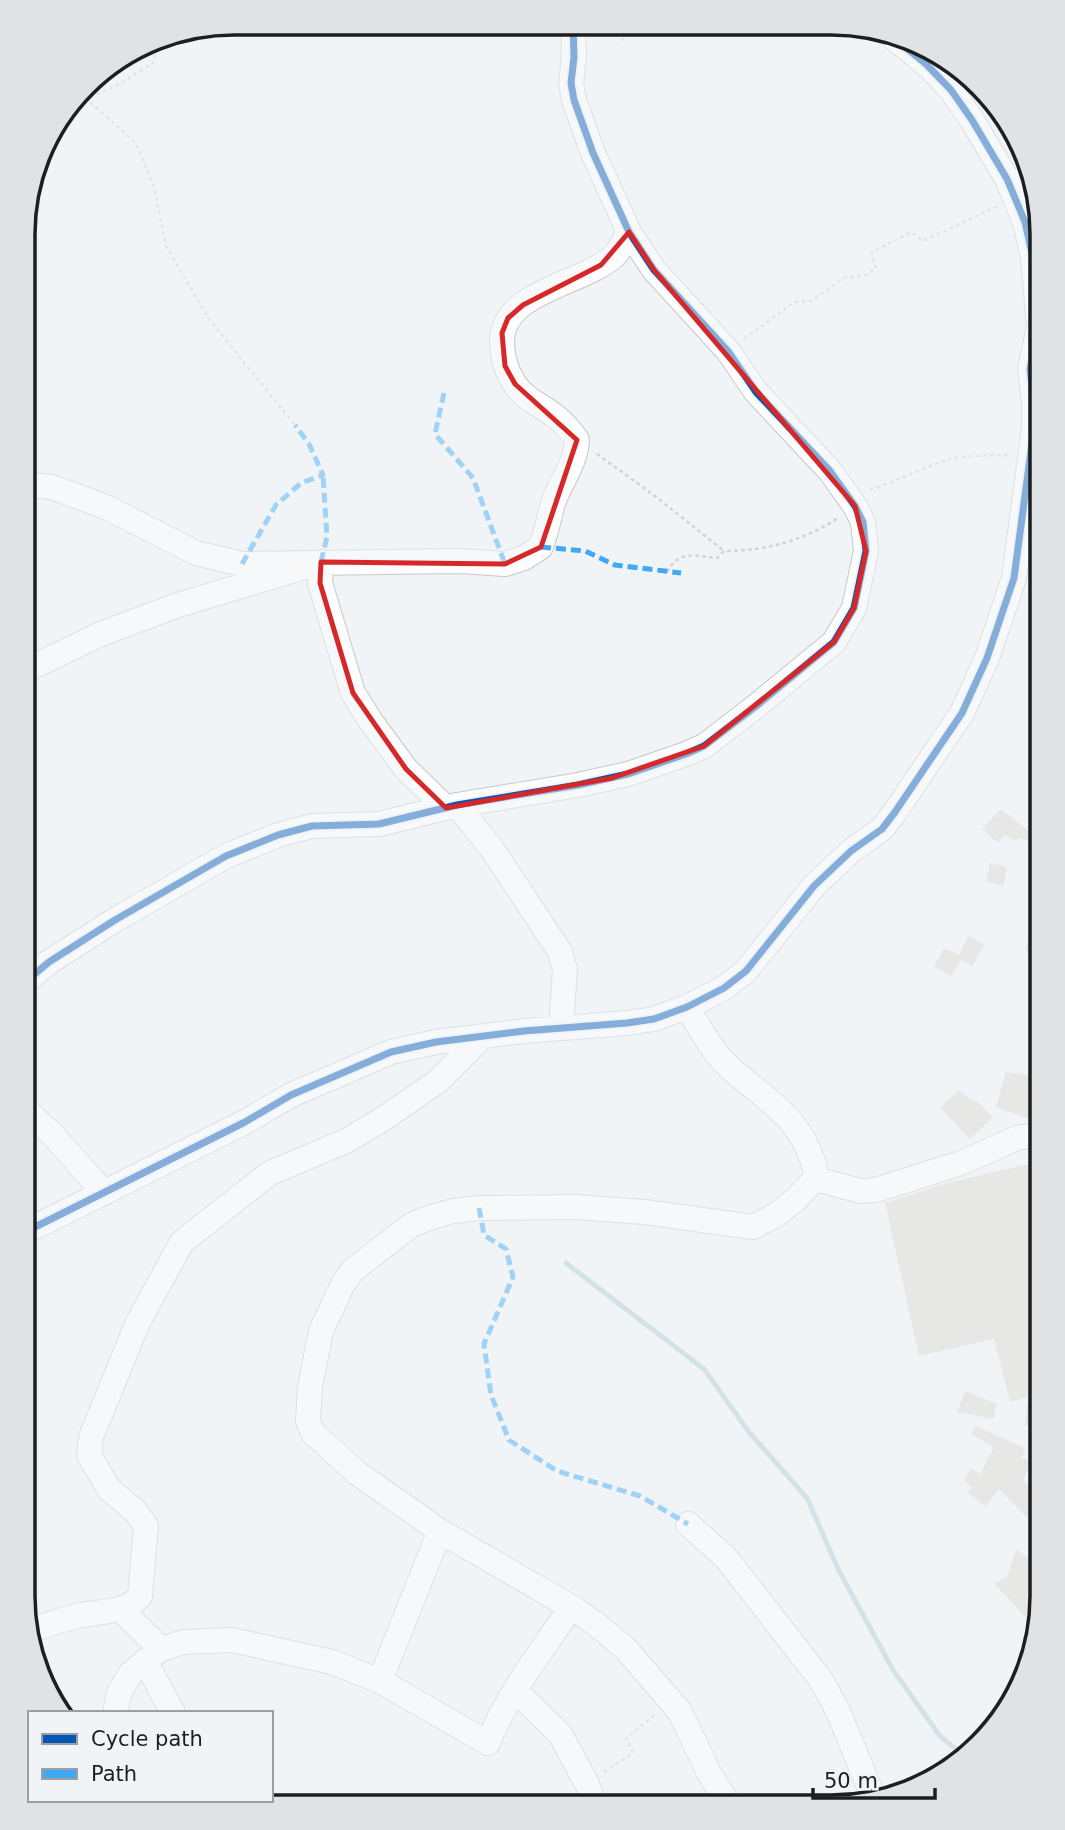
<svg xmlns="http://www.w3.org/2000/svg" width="1065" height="1830" viewBox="0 0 1065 1830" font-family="'DejaVu Sans',sans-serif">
<rect width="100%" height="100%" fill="#f1f4f6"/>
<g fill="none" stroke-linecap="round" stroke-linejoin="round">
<path stroke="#aecdd0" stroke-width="5" d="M566,1263L704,1369L749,1432L807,1498L839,1571L893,1670L940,1736L961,1753"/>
</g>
<path fill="#dbd7d3" d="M1001,809L1042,842V845L1018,838L1016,841L1004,835L998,843L982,829Z
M990,863L1007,867L1003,886L986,881Z
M1031,935L1042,939V975L1025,947Z
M968,936L984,944L973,966L960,960L952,976L934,967L944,948L959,955Z
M1006,1072L1038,1077L1042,1119L1033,1120L996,1107Z
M959,1090L974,1102L976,1100L993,1117L970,1139L940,1108Z
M1042,1161V1421L1041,1428L1025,1425L1028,1397L1010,1402L994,1339L919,1356L885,1203L947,1183Z
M965,1391L997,1404L993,1419L957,1412Z
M975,1426L1025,1448L1022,1458L1031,1462L1023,1480L1042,1497V1603L1029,1621L994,1583L1007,1577L1016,1549L1030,1559L1039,1530L999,1489L985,1507L968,1492L971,1488L964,1480L971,1468L980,1474L994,1447L971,1434Z"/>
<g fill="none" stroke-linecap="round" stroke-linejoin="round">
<defs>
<path id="minor" d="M1009,185L1031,177
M24,484L52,487L106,507L196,553L242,564L460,561L505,564L524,558L541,547C546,533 549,518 553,503C561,481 576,463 577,440C571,431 564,423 555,416C541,405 524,399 514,383C506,370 502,357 502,342C501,291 585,284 615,255C621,249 624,240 629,232
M24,671L101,634L175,606L321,562L320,583L353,693L370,720L406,769L446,808
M457,805L492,849L560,952L565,970L561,1027
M24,983L49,962L115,920L226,856L278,835L312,826L379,824L457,805L578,785L628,774L686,754L704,746L755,707L834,642L854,608L866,551L863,522L855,506L830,471L756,392L728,351L654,270L629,232L593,153L574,100L571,83L574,57L573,24
M687,1007C700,1028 712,1052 730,1068C759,1094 792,1112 808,1149C812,1159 817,1168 815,1179L795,1200L776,1215L753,1227L645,1212L576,1207L479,1208L453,1211L425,1219L410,1226L353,1270L343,1284L321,1331L310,1387L308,1421L313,1433L357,1473L440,1531L571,1607L596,1624L626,1649L680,1712L708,1771L730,1807
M23,1107L53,1135L104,1193
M815,1179L861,1191L876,1190L961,1163L1017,1138L1042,1134
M23,1233L245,1122L291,1095L391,1052L436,1042L524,1031L627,1023L654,1019L687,1007L724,988L746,971L814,886L851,851L882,829L895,812L962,713L987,658L1014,578L1034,428V402L1030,369L1039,327L1033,258L1025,222L1007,179L972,120L951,90L926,64L895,39
M688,1524L726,1558L821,1680L838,1711L874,1799
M120,1609L161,1649
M30,1631C45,1625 61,1620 77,1616C97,1611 126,1614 140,1596L146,1526L135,1511L109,1489L89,1455L91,1437L138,1322L182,1242L270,1173L346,1141L383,1119L438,1081L481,1038
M145,1661L173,1713
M380,1681L488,1743C507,1694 542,1651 571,1607
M515,1690L560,1734L587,1784L596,1807
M115,1713L119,1693L131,1673L161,1649L184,1642L232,1640L332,1662L380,1681L440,1531
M231,1800L235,1806"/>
</defs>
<use href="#minor" stroke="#c6c7c9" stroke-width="26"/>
<path stroke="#d1d2d3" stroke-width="2.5" stroke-dasharray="3.5 3.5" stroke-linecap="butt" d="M607,24L622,40L637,24
M85,98L135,142L154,187L166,246L209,319L295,425
M76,99C105,96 131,77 154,62L157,45
M744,339L794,302L811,301L844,278L866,275L876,268L871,253L911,232L923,241L998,206
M597,454L655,496L724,551
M870,490C897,481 922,468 950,459C960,456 998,455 1010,455
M667,572C680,549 694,556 717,558L724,551C765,551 803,541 838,518
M604,1772L633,1753L626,1738L655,1715
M271,1797L312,1806"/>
<use href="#minor" stroke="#fdfdfe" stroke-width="24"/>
<path stroke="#3fa9f5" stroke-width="5" stroke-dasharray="10 5" stroke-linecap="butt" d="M444,393L435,434L473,478L505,564
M541,547L585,551L615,565L681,573
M321,562L327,537L323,475
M242,564L276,505L301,483L323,475L309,444L295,425
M479,1208L484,1235L506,1249L513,1277L484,1344L491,1395L509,1440L557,1471L640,1496L688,1524"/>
<defs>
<path id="cycleway" d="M24,983L49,962L115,920L226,856L278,835L312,826L379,824L457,805L578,785L628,774L686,754L704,746L755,707L834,642L854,608L866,551L863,522L855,506L830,471L756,392L728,351L654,270L629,232L593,153L574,100L571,83L574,57L573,24
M23,1233L245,1122L291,1095L391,1052L436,1042L524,1031L627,1023L654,1019L687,1007L724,988L746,971L814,886L851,851L882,829L895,812L962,713L987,658L1014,578L1034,428V402L1030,369L1039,327L1033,258L1025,222L1007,179L972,120L951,90L926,64L895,39"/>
</defs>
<use href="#cycleway" stroke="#f0f4f7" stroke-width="11"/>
<use href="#cycleway" stroke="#0057b8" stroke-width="7"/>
</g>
<path d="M0 0H1065V1830H0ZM629,232L654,270L855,506L866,551L854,608L834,642L704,746L612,778L446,808L406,769L353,693L320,583L321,562L505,564L541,547L577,440L515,384L505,366L502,333L508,318L523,305L601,265Z" fill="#f1f4f6" fill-opacity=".55" fill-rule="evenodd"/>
<path fill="none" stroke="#d62828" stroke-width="5" stroke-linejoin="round" d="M629,232L654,270L855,506L866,551L854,608L834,642L704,746L612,778L446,808L406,769L353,693L320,583L321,562L505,564L541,547L577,440L515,384L505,366L502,333L508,318L523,305L601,265Z"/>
<path d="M0 0H1065V1830H0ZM234 35H831A199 199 0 0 1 1030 234V1596A199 199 0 0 1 831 1795H234A199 199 0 0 1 35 1596V234A199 199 0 0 1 234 35Z" fill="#dfe3e6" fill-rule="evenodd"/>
<path fill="none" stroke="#1d1e1f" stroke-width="3.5" d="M234 35H831A199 199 0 0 1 1030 234V1596A199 199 0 0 1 831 1795H234A199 199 0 0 1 35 1596V234A199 199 0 0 1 234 35Z"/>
<rect x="28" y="1711" width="245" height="91" fill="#f0f4f7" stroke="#9c9ea1" stroke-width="2"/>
<rect x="42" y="1734" width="35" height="10" fill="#0057b8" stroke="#9c9ea1" stroke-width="2"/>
<text x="91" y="1746" font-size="21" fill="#1d1e1f">Cycle path</text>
<rect x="42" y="1769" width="35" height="10" fill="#3fa9f5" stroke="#9c9ea1" stroke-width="2"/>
<text x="91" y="1781" font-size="21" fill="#1d1e1f">Path</text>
<path d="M813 1788v10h122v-10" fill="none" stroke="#1d1e1f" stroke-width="3.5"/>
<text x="824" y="1788" font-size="21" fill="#1d1e1f" stroke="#f0f4f7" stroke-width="5" paint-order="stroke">50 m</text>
</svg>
